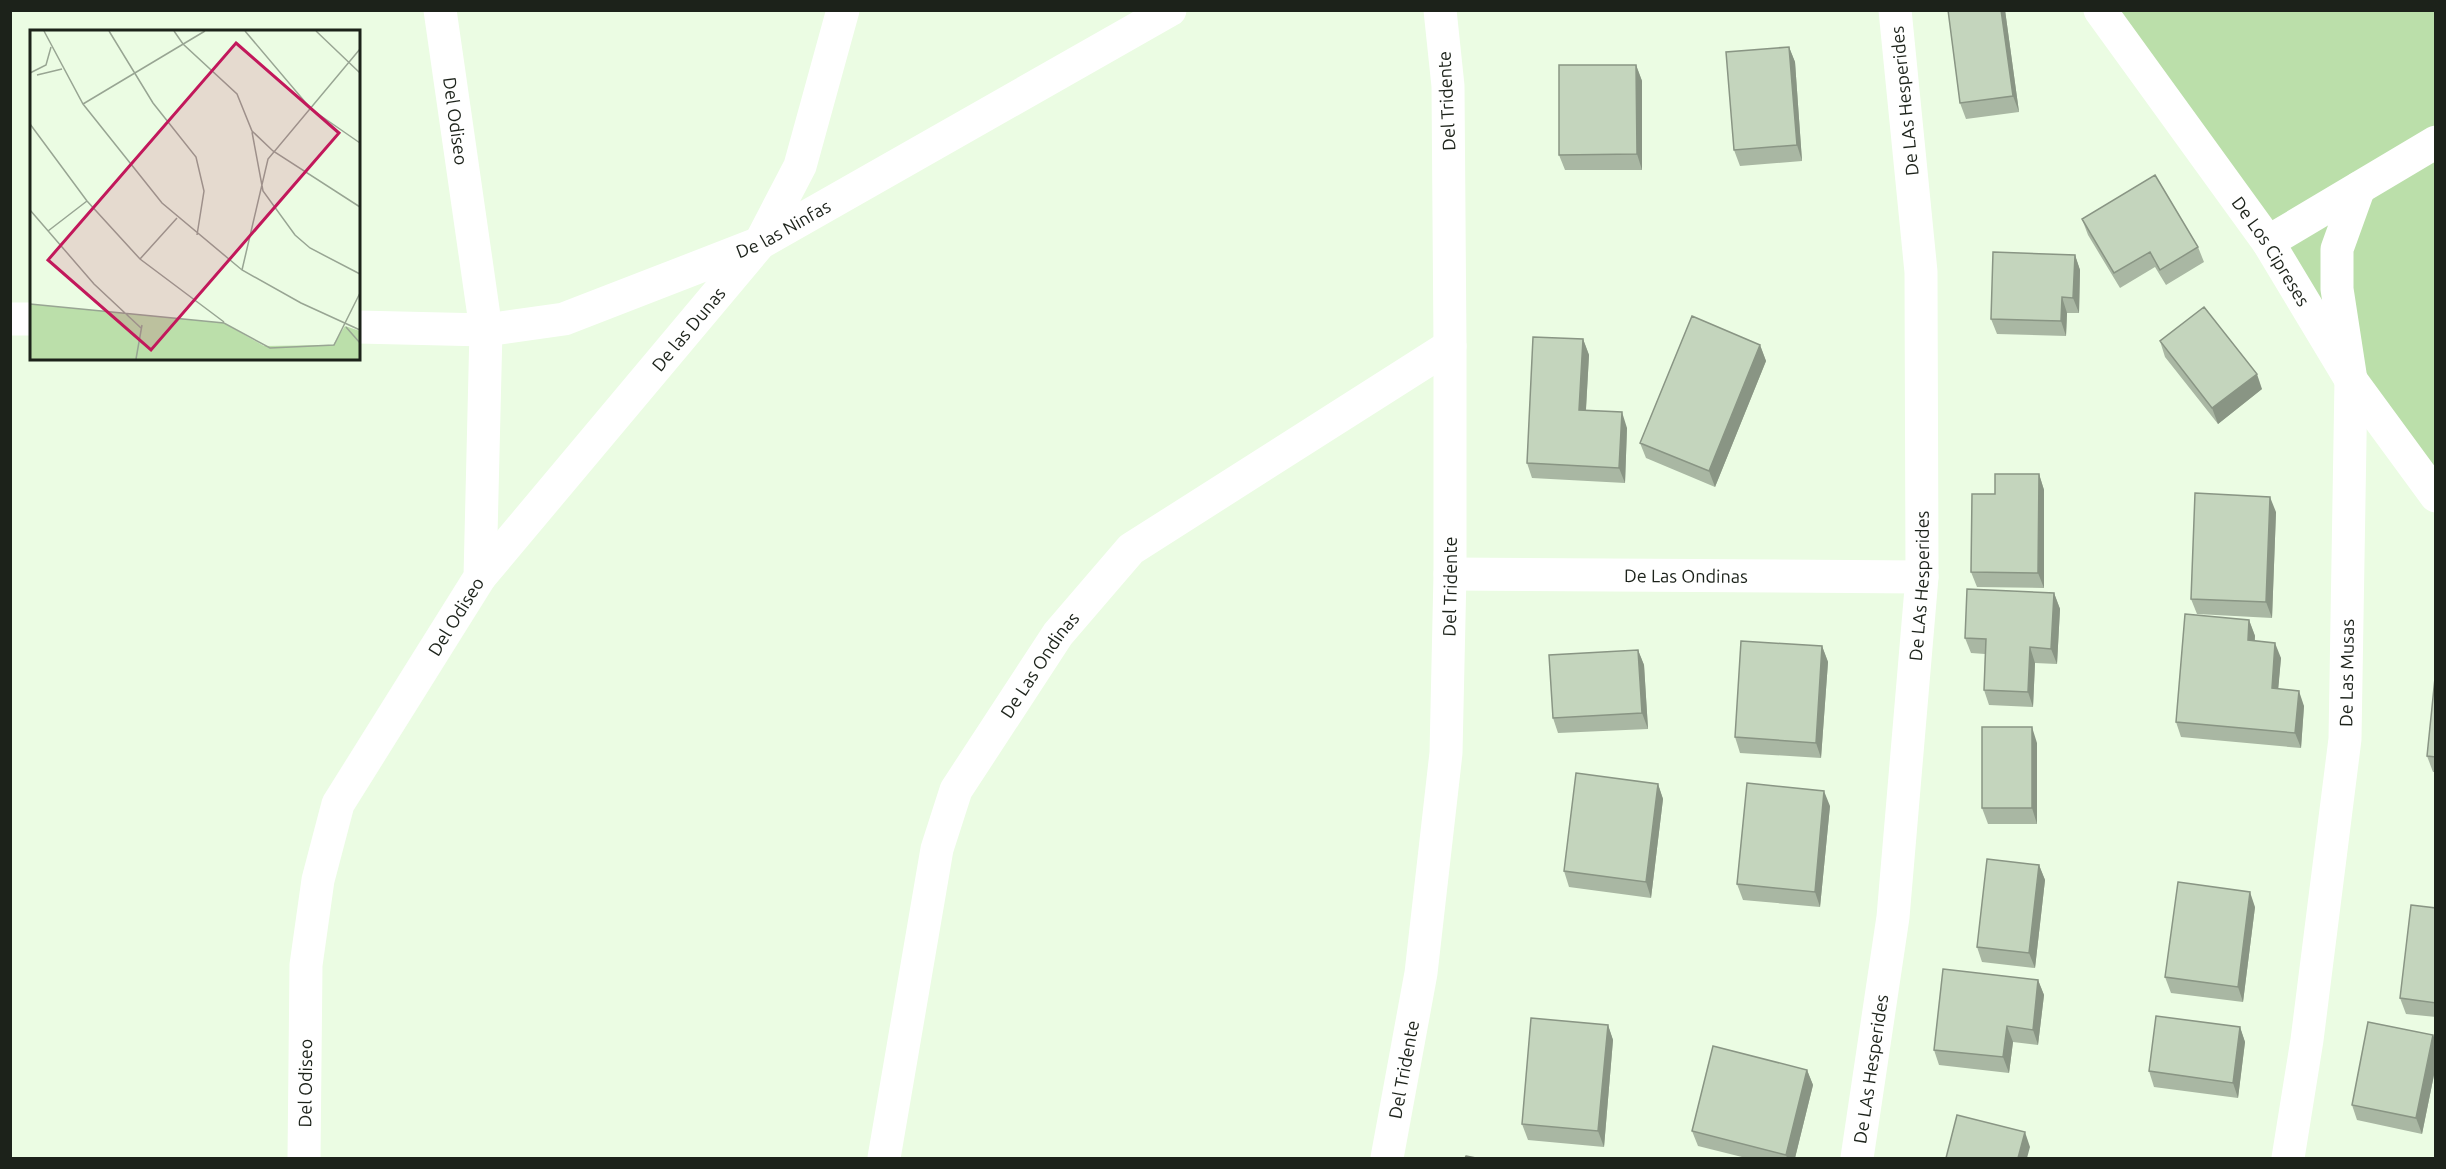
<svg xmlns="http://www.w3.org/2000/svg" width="2446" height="1169" viewBox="0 0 2446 1169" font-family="Ubuntu,sans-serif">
<rect width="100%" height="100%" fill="#ebfce3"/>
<path fill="#bbdfaa" d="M2095,11H2435V492Z"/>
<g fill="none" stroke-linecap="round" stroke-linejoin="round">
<g stroke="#fff" stroke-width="33">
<path id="s1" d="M2100,10L2268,242L2351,380L2436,496"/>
<path d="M2268,242L2436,142"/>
<path d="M10,319H32"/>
<path id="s2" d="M358,327L486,330L564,319L760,243L1170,10"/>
<path id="s3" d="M1450,574L1922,577"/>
<path id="s4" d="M480,577L760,243L800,166L843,10"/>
<path id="s5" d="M304,1158L306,965L318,880L338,804L480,577L486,330L440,10"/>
<path id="s6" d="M884,1158L937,849L956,790L1058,634L1131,549L1450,346"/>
<path id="s7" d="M1857,1158L1893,917L1922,577L1921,272L1895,10"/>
<path id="s8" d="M2288,1158L2307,1040L2345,739L2351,380L2337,289V249L2359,188"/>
</g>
<path stroke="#fff" stroke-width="33" id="s9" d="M1387,1158L1421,973L1446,753L1450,574V346L1448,86L1440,10"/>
</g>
<path fill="#a9b7a3" d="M1948,10H2005L2019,112L1966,119L1960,103Z
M1789,47L1795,62L1802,161L1740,166L1734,150Z
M1636,65L1642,81V170H1565L1559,155Z
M2082,219L2198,247L2204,262L2166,285L2155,267L2120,288L2088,235Z
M2075,255L2080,270L2079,313H2067L2066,336L1997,334L1991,319Z
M1583,339L1589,355L1586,410L1627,428L1625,483L1532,478L1527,463Z
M2160,341L2262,389L2218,424L2165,357Z
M1760,345L1766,361L1715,487L1646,458L1640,443Z
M2039,474L2044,490V588L1977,587L1971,572L1995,494Z
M2276,512L2272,618L2197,614L2191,599Z
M2054,593L2060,609L2057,664L2035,663L2033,707L1989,705L1984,690L1985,654L1971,653L1965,638Z
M2249,620L2255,636V641L2281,658L2278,688L2304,706L2301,748L2181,737L2176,722Z
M1822,646L1828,662L1821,758L1740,753L1735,737Z
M1638,650L1644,665L1648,729L1558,733L1553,718Z
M2436,668V772H2433L2427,756Z
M2037,743V824H1988L1982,808Z
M1658,784L1663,799L1651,898L1569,887L1564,871Z
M1830,806L1820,907L1743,900L1737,884Z
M2039,865L2045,880L2035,968L1982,962L1977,947Z
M2255,907L2243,1002L2171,993L2165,977Z
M2436,908V1017L2406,1014L2400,998Z
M2038,980L2044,995L2038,1045L2013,1042L2009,1073L1939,1065L1934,1050Z
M1608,1025L1613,1040L1604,1147L1528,1140L1522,1124Z
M2240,1027L2245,1042L2238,1098L2154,1087L2149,1071Z
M2433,1035L2436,1042V1065L2422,1134L2357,1120L2352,1105Z
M1807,1070L1813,1085L1795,1158H1746L1698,1146L1692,1131Z"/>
<path fill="#899584" d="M2001,10H2005L2019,112L2013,96Z
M1789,47L1795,62L1802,161L1797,145Z
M1636,65L1642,81V170L1637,154Z
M2075,255L2080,270L2079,313L2073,298Z
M2062,297L2067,313L2066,336L2061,321Z
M1583,339L1589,355L1585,425L1579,410Z
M1760,345L1766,361L1715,487L1709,471Z
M2257,374L2262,389L2218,424L2212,408Z
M1622,412L1627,428L1625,483L1619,468Z
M2039,474L2044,490V588L2038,573Z
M2270,497L2276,512L2272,618L2266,602Z
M2054,593L2060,609L2057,664L2051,649Z
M2249,620L2255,636L2253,656L2248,640Z
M2275,643L2281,658L2277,703L2272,688Z
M1822,646L1828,662L1821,758L1816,743Z
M2030,647L2035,663L2033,707L2028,692Z
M1638,650L1644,665L1648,729L1642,713Z
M2299,691L2304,706L2301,748L2295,733Z
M2032,727L2037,743V824L2032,808Z
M1658,784L1663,799L1651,898L1646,882Z
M1824,791L1830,806L1820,907L1815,892Z
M2039,865L2045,880L2035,968L2029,953Z
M2250,892L2255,907L2243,1002L2238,987Z
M2038,980L2044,995L2038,1045L2033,1030Z
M1608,1025L1613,1040L1604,1147L1598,1131Z
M2007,1026L2013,1042L2009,1073L2003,1057Z
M2240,1027L2245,1042L2238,1098L2233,1083Z
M2433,1035L2436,1042V1065L2422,1134L2416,1118Z
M1807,1070L1813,1085L1795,1158H1787L1786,1155Z
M2025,1132L2030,1147L2027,1158H2018Z"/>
<path fill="#c4d5bd" stroke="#899584" stroke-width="1.5" d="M1948,10H2001L2013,96L1960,103Z
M1789,47L1797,145L1734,150L1726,52Z
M1559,65H1636L1637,154L1559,155Z
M2155,175L2198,247L2160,270L2150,252L2114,273L2082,219Z
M1993,252L2075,255L2073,298L2062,297L2061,321L1991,319Z
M2204,307L2257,374L2212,408L2160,341Z
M1692,316L1760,345L1709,471L1640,443Z
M1533,337L1583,339L1579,410L1622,412L1619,468L1527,463Z
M1995,474H2039L2038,573L1971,572L1972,494H1995Z
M2195,493L2270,497L2266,602L2191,599Z
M1967,589L2054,593L2051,649L2030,647L2028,692L1984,690L1986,639L1965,638Z
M2185,614L2249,620L2248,640L2275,643L2272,688L2299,691L2295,733L2176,722Z
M1741,641L1822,646L1816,743L1735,737Z
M1638,650L1642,713L1553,718L1549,655Z
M2436,668V757L2427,756Z
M1982,727H2032V808H1982Z
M1576,773L1658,784L1646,882L1564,871Z
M1747,783L1824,791L1815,892L1737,884Z
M1987,859L2039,865L2029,953L1977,947Z
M2178,882L2250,892L2238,987L2165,977Z
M2411,905L2436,908V1003L2400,998Z
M1943,969L2038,980L2033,1030L2007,1026L2003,1057L1934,1050Z
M2156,1016L2240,1027L2233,1083L2149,1071Z
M1531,1018L1608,1025L1598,1131L1522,1124Z
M2368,1022L2433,1035L2416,1118L2352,1105Z
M1713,1046L1807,1070L1786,1155L1692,1131Z
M1957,1115L2025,1132L2018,1158H1946Z
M1466,1156L1476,1158H1465Z"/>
<g text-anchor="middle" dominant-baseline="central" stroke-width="4.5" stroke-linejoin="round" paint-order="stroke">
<g font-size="18" fill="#1c221a" stroke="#fff">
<text transform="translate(1446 101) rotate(-93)">Del Tridente</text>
<text transform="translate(1904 101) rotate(-96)">De LAs Hesperides</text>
<text transform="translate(456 121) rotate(82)">Del Odiseo</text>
<text stroke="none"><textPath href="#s2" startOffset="444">De las Ninfas</textPath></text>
<text stroke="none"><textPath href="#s1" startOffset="296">De Los Cipreses</textPath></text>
<text stroke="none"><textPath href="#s4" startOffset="324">De las Dunas</textPath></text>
<text stroke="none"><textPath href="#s3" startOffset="236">De Las Ondinas</textPath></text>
<text stroke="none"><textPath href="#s7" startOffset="576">De LAs Hesperides</textPath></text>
<text stroke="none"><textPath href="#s9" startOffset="576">Del Tridente</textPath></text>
<text stroke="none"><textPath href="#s5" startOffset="579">Del Odiseo</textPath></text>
<text stroke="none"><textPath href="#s6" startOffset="526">De Las Ondinas</textPath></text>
<text stroke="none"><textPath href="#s8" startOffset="489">De Las Musas</textPath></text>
<text stroke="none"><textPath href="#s9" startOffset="90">Del Tridente</textPath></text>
<text stroke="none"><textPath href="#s7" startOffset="90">De LAs Hesperides</textPath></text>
<text stroke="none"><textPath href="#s5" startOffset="75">Del Odiseo</textPath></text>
</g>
</g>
<g transform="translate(30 30)">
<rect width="330" height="330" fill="#ebfce3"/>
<path d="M0,274L194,293L234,316L303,315L315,296L330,301V329H0Z" fill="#bbdfaa"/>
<path fill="none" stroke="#98a593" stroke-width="1.5" d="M14,1L53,74L132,173L212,240L271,273L330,300M79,1L123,73L166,127L174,161L167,205M144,1L153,14L207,64L222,101L243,121L330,177M215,1L281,79L330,113M286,1L330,43M0,43L16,35L21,17M7,45L32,39M53,74L175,1M0,94L57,171L110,229L194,292M222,102L233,161L265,205L280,218L330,244M0,180L64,254L111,298M18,201L57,171M110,229L147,188M212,240L238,129L330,19M0,274L194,293L240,318L304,315L330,263M316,297L330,313M106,329L112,295"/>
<path fill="#c2185b" fill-opacity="0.15" stroke="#c2185b" stroke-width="3" d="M206,13L309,103L121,320L18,230Z"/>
<rect width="330" height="330" fill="none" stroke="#1c221a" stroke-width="3"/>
</g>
<rect width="2446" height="1169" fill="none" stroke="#1c221a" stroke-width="24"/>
</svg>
